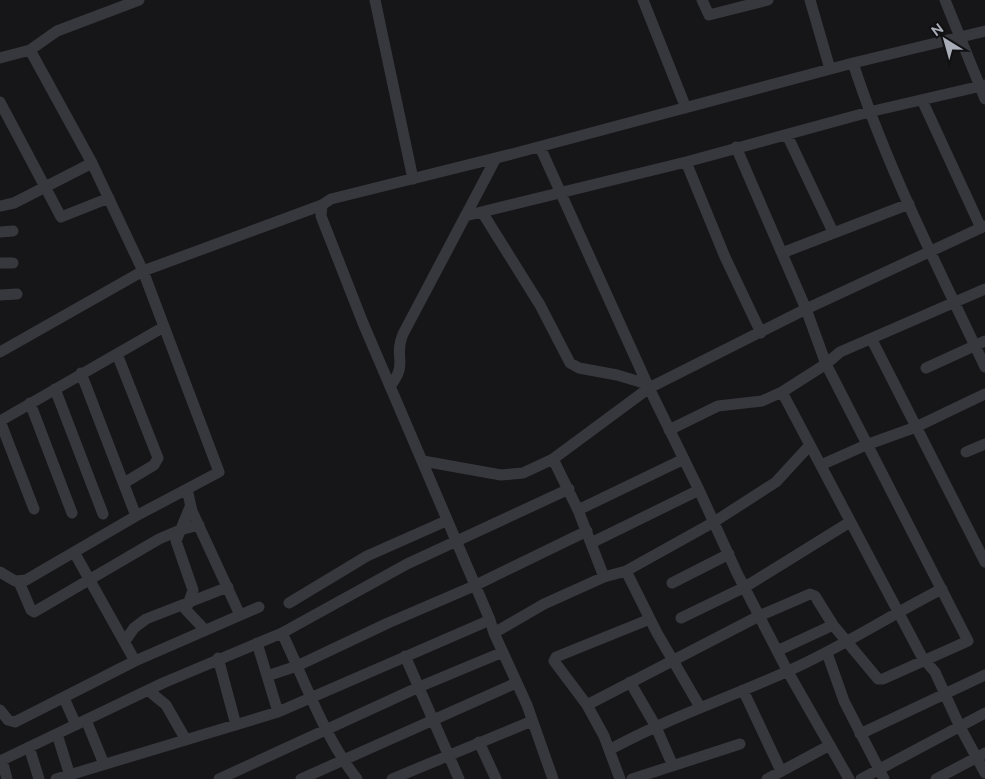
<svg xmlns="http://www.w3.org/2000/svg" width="985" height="779" viewBox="0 0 985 779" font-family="Raleway,sans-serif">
<rect width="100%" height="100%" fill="#161618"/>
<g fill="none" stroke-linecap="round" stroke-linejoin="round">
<path stroke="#37383d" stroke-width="11" d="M375,0L413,179
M643,0L686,108
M702,0L709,15L768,0
M810,0L830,69
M945,0L985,99
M0,58L30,50L57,31L139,0
M853,63C887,168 938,267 985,367
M922,100L981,228
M0,102L61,217L109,198
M787,135L833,232
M540,147L649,388L699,490L737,573L788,672L849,779
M686,162L725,257L761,333
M0,206L14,203L92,163
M482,212L540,305L570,363L579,368L617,375L647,384
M465,216L686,162L869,112L985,85
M0,232L13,231
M782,253L909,204
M0,263H13
M0,295L17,294
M872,340L985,562
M0,352L143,271L322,205
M117,354L158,458L154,465L124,483
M926,368L985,341
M81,373L136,516
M390,386C409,363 393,358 403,334L496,158
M55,389L103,514
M782,392L922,657L935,672L959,725L985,773
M30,403L72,513
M0,421L162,328
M0,421L34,509
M669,430L718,406L762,401L782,392L826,364L840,352L985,289
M966,452L985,444
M553,459L578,510L604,577
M423,461L501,475L523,473L553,459L649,388L806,309L985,226
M821,465L866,445L916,427L985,394
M187,489L192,511L240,615
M190,507L176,541L193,590L186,610L205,630
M578,510L684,459
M591,543L699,490
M74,552L135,661
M626,571L657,633L700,707
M0,572L15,581L26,580L136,516L219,472L143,271L92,163L30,50
M19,582L31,610L34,612L159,539L180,530L199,525
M672,583L729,554
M289,603L367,556L446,521
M681,618L745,587L850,522
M282,633C305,681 324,737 357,779
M494,633L544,604L604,577L626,571L714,522L776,482L810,445
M125,641L134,628L146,619L228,587
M257,643L278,712
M777,651L833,625
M827,653L844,701L884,779
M405,656L459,779
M218,658L236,725
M267,676L297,666L388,623L474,586L587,531
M630,682L655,725L673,766
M743,690L781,771
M149,691L166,705L186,740
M64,698L76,725
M587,705L759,616L810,594L815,596L833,625L878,679H883L968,641L826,364L806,309L736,147
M0,710L8,720L15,722L135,661L259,607
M86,720L104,764
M57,734L71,779
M860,734L985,675
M479,742L496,779
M29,747L39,779
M611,749C668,718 729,698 788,671C841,648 890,615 942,589
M2,760L7,779
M0,761L163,683L282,633L407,564L569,489
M56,779L278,712L490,620
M219,779L419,687L503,652
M301,779L516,683
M392,779L532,721
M553,779L527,705L494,633L490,620L363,323L321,216L322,205L331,199L512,154L853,63L985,31
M620,779L604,736L587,705L554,661L556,657L650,619
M632,779L740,744
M767,779L830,745
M861,779L985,713
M936,779L985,753"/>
</g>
<g transform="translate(945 40) rotate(323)" stroke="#111113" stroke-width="4" paint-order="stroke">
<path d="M0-4L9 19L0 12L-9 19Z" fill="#a8adb8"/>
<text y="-8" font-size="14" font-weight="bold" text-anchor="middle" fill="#a8adb8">N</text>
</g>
</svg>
